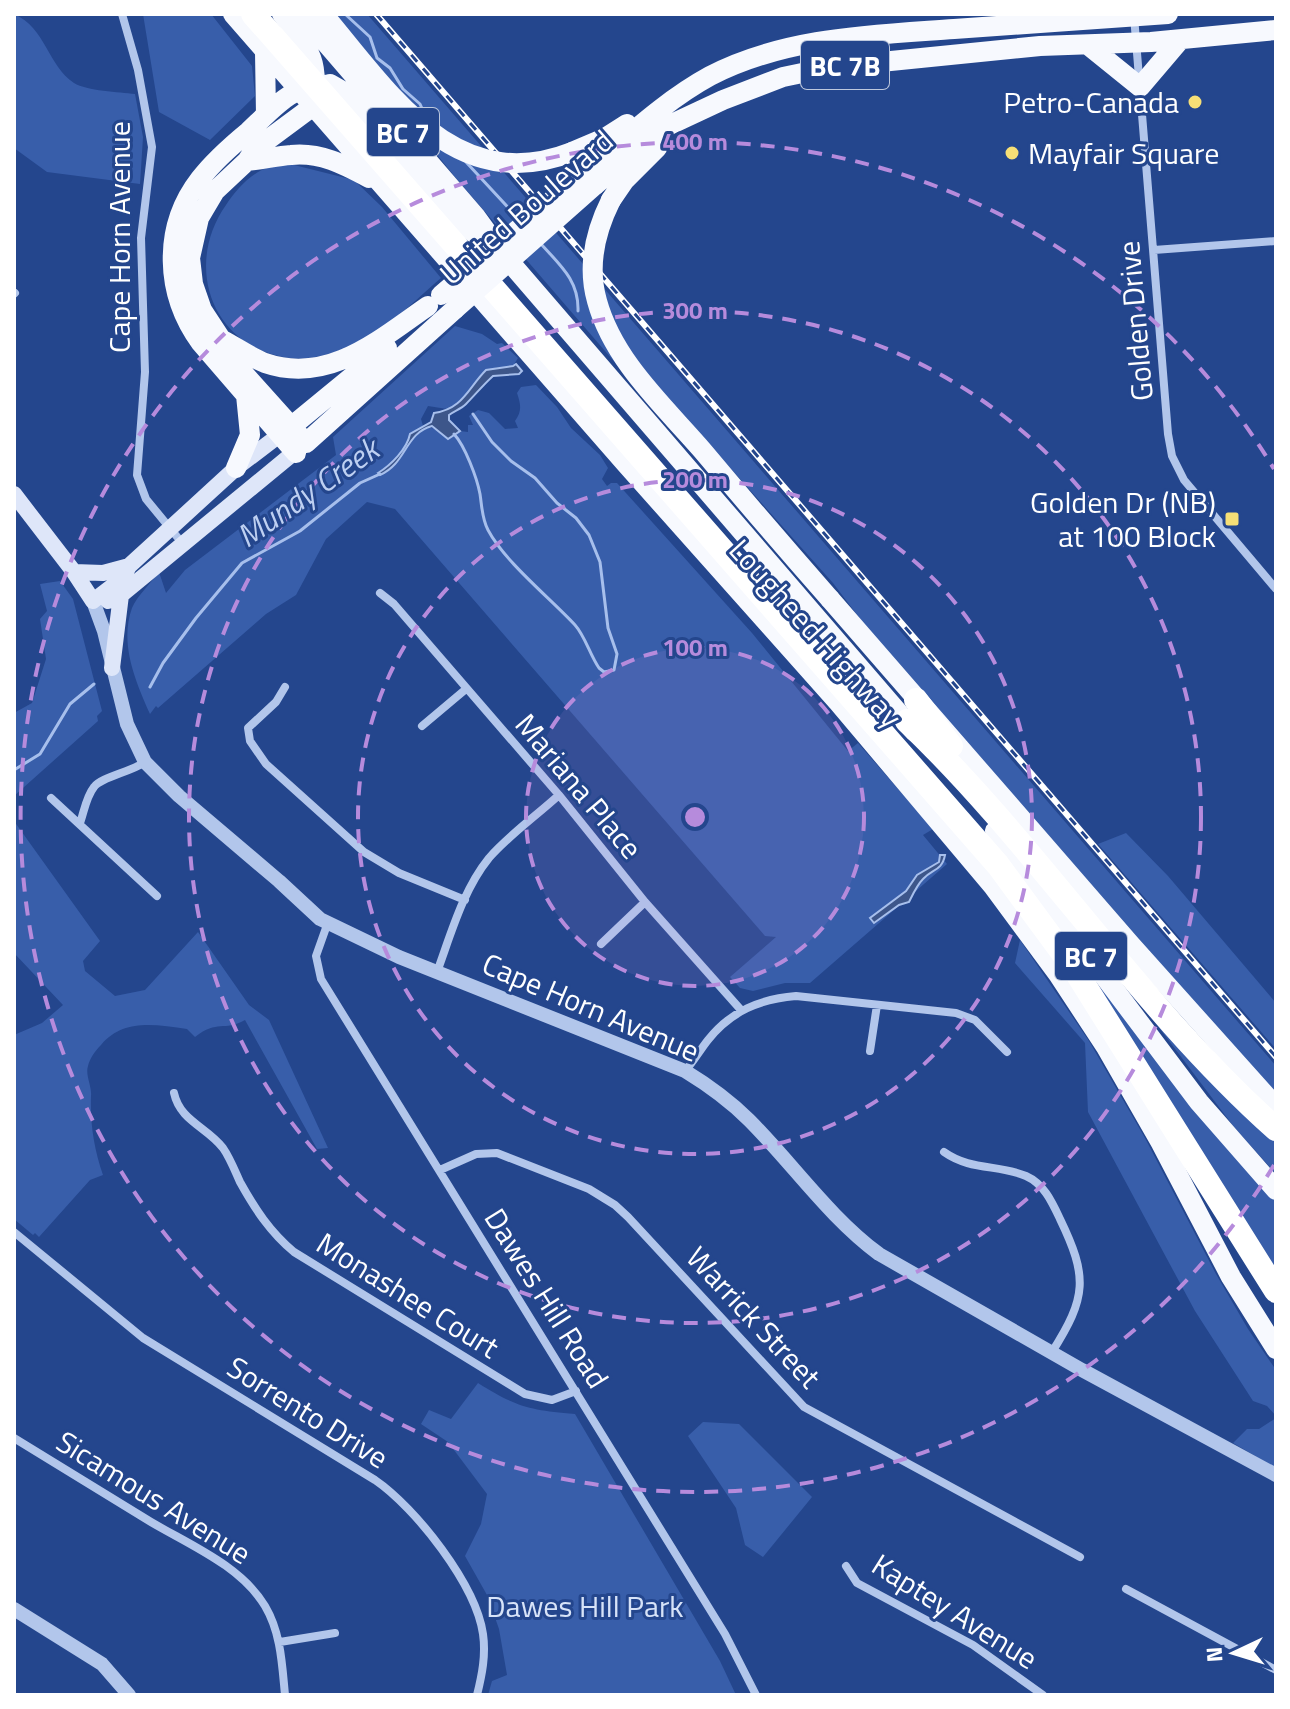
<svg xmlns="http://www.w3.org/2000/svg" width="1290" height="1709" viewBox="0 0 1290 1709" font-family="'Titillium Web',sans-serif">
<rect width="100%" height="100%" fill="#24468d"/>
<path fill="#385eaa" d="M14,14C46,28 48,66 74,83C87,91 119,92 135,94L143,137L140,184L47,172L14,148Z
M143,14H211L252,66L255,96L210,140L159,112Z
M324,14H367L1276,1066V1096L864,624L833,583L723,460L624,373L455,177Z
M290,164L354,180L382,207L441,278C416,299 390,327 360,342C339,352 312,361 289,358C212,348 183,266 226,205C235,191 249,175 266,168C273,165 282,165 290,164Z
M455,326L482,334L497,344L502,343L518,358L513,366L495,368L480,376L462,401L447,409L428,406L421,419L423,426L411,434L414,436C427,422 439,430 456,433L460,431L468,432V425H473L469,416L478,410L489,413L505,429L518,428L515,421C522,411 521,405 517,393L521,387L536,385L557,407L571,428L600,455L608,468L602,479L607,486L611,483H617L752,633L848,751L858,743L933,829L923,835L947,864L810,983H785L753,991L740,988L730,977L776,937L765,936L395,509L367,502L326,539L296,595L266,614L158,708L156,706L150,714C136,682 119,644 132,608C137,596 151,583 159,572L166,593L185,570L336,455L333,437Z
M60,581L73,599L102,711L97,716L98,721L14,796V713L32,703L46,659L40,619L47,611L40,584Z
M14,821L100,941L83,961L85,971L115,996L145,990L198,932L249,1005L269,1020L328,1148L317,1149L245,1020C223,1032 218,1019 195,1037L187,1029C155,1025 124,1018 101,1045C95,1051 90,1058 88,1066C85,1075 92,1086 91,1096C90,1124 94,1149 103,1175L90,1180L39,1237L35,1233L33,1235L14,1219V1035L42,1023L63,1005L14,953Z
M1126,833L1168,876L1276,1003V1049L1098,844Z
M1058,925L1224,1145L1276,1201V1275Z
M1020,940L1089,1041L1145,1138L1216,1274L1248,1329L1276,1370V1416L1267,1406L1253,1401L1195,1311L1088,1112L1085,1043L1015,963Z
M1111,964L1276,1117V1174L1234,1127Z
M478,1383C516,1407 530,1410 575,1414L720,1661L736,1695H488L492,1681L507,1675L499,1629L487,1595L465,1556L481,1524L487,1494L448,1442L421,1424L429,1410L451,1419Z
M1276,1418V1468L1233,1443L1247,1429H1259Z
M703,1422L739,1424L812,1497L763,1557L745,1545L736,1508L688,1436Z"/>
<path fill="#3d568a" stroke="#a7bfec" stroke-width="2" d="M516,364L522,371L519,374L493,376C483,385 475,395 466,404C461,409 454,411 449,415V420L460,431L448,439L432,426C405,433 407,463 380,475L378,473C391,465 407,449 410,434L431,422L434,413C463,409 468,388 486,370L513,366Z
M940,855H945C942,871 932,869 923,879C917,885 913,894 909,902L899,905L874,923L870,918L906,891L917,875L939,862Z"/>
<g fill="none" stroke-linecap="round" stroke-linejoin="round">
<path stroke="#a7bfec" stroke-width="3" d="M345,14L370,37L377,58L390,68L403,89L420,104L425,115
M466,162L517,217
M541,244C561,266 579,281 578,311
M454,434C465,446 477,478 480,494C482,507 482,519 488,530C505,562 550,598 575,625C585,636 590,655 599,668L604,672L614,670L617,654L608,628L600,562L589,535L576,518L557,503L535,478L511,461L492,442L473,414
M150,687L163,663L196,618L242,563L300,531L360,483L380,474
M14,770L40,754L70,704L94,684"/>
<path stroke="#b2c6eb" stroke-width="8" d="M122,14L138,70L152,147L141,238L145,372L137,475L146,499L183,544
M1134,16L1168,434L1172,456L1184,480L1276,589
M1154,250L1276,241
M14,294L15,293
M380,593L394,604L559,795L645,902L741,1010
M285,687L276,702L248,728L250,741L266,764L364,852L399,873L465,900
M422,726L466,689
M51,798L157,896
M80,823C84,812 86,797 94,787C101,777 131,772 145,762
M327,925L316,956L321,979L725,1634L756,1695
M601,944L645,902
M437,972C451,934 463,890 489,858C509,835 536,816 559,795
M870,1051L877,1005
M685,1071C694,1061 700,1050 708,1040C731,1011 760,999 796,996L956,1013L975,1020L1007,1052
M174,1093C180,1121 207,1127 223,1148C230,1158 235,1171 240,1182C255,1209 270,1232 294,1252L525,1394L552,1400L576,1391
M944,1152C971,1171 998,1164 1026,1176C1044,1184 1052,1202 1060,1219C1088,1277 1087,1297 1052,1352
M440,1170L476,1154L497,1153L589,1189L615,1205L628,1217L804,1407L1080,1557
M14,1232L143,1338L375,1480C416,1508 476,1585 483,1634C486,1655 482,1675 477,1695
M14,1438C60,1466 106,1494 151,1522C190,1545 241,1566 265,1606C281,1633 282,1664 285,1695
M846,1566L857,1583L973,1645L1043,1695
M1126,1589L1276,1670
M280,1642L335,1633"/>
<path stroke="#b2c6eb" stroke-width="14" d="M93,601L104,631L127,724L145,762L179,796L279,881L320,919L399,957L685,1071C708,1085 730,1101 749,1120C793,1164 829,1217 879,1254L1082,1370L1276,1475
M14,1609L102,1664L129,1695"/>
<path stroke="#dee6f9" stroke-width="16" d="M14,494L74,572L93,601L123,578L129,566L236,468L290,427
M74,572L103,573L129,566
M108,601L121,595L302,446
M112,668L121,595"/>
<path stroke="#f7f9fe" stroke-width="20" d="M233,14L626,464L838,702L993,886L1058,974L1106,1047L1161,1143L1231,1277L1276,1349
M282,14C309,49 321,61 312,107L254,150L247,161L215,191L199,218L190,258L193,284L202,310L221,339L229,357L306,443L455,309
M301,14L476,217L502,253L915,732
M1088,45L1140,87L1180,40
M265,52L266,115
M572,152L605,138L627,124
M247,161C262,160 276,156 291,155C320,152 343,164 369,178
M584,173C624,140 664,101 710,76C785,37 872,35 954,29C1025,24 1097,19 1168,14
M595,185L661,129L723,100L783,77L831,67L1040,46L1151,42L1276,30
M611,200L624,181L657,148
M221,339C236,347 250,357 265,363C329,385 380,339 428,306
M292,426L387,348
M296,453L201,343C165,294 162,228 200,179C214,161 231,146 248,132C263,118 282,97 300,90C310,87 321,86 330,84L344,92L467,228L485,241
M236,468L250,435L246,395
M830,599L1131,945L1276,1107
M995,831L1199,1102L1276,1190"/>
<path stroke="#fff" stroke-width="24" d="M253,14L998,865L1073,967L1276,1291
M916,700L951,746
M907,721C1040,848 1138,1006 1276,1129"/>
<defs>
<path id="rail" d="M376,14L1276,1057"/>
</defs>
<use href="#rail" stroke="#fff" stroke-width="6"/>
<use href="#rail" stroke="#24468d" stroke-width="3" stroke-dasharray="9" stroke-linecap="butt"/>
<path stroke="#f7f9fe" stroke-width="20" d="M323,14C389,92 454,198 572,152
M611,200C595,232 587,266 597,301C613,360 663,405 702,450C744,500 787,550 830,599
M441,295L584,173
M455,309L595,185"/>
</g>
<circle cx="695" cy="817" r="169" fill="#b68bdc" fill-opacity=".12"/>
<g fill="none" stroke="#b68bdc" stroke-width="4" stroke-dasharray="14 10">
<circle cx="695" cy="817" r="169"/>
<circle cx="695" cy="817" r="337"/>
<circle cx="695" cy="817" r="506"/>
<path d="M1274 1165A675 675 0 1 1 1274 469"/>
</g>
<g fill="#f6df76" stroke="#24468d" stroke-width="3">
<circle cx="1195" cy="102" r="8"/>
<circle cx="1012" cy="153" r="8"/>
<rect x="1224" y="511" width="16" height="16" rx="4"/>
</g>
<g text-anchor="middle" dominant-baseline="central" stroke-width="6" stroke-linejoin="round" paint-order="stroke">
<g fill="#24468d" stroke="#bdc8dd" stroke-width="2">
<rect x="801" y="41" width="88" height="48" rx="6"/>
<rect x="367" y="108" width="72" height="48" rx="6"/>
<rect x="1055" y="932" width="72" height="48" rx="6"/>
</g>
<g font-size="28" font-weight="bold" fill="#fff">
<text x="845" y="65">BC 7B</text>
<text x="403" y="132">BC 7</text>
<text x="1091" y="956">BC 7</text>
</g>
<g font-size="30" fill="#fff" stroke="#24468d" text-anchor="end">
<text x="1179" y="102">Petro-Canada</text>
<text x="1028" y="153" text-anchor="start">Mayfair Square</text>
<text x="1216" y="502">Golden Dr (NB)<tspan x="1216" dy="34">at 100 Block</tspan></text>
</g>
<g font-size="30" fill="#fff" stroke="#24468d">
<text transform="translate(526 207) rotate(-41)">United Boulevard</text>
<text transform="translate(119 237) rotate(-90)">Cape Horn Avenue</text>
<text transform="translate(1135 321) rotate(-95)">Golden Drive</text>
<text transform="translate(816 633) rotate(48)">Lougheed Highway</text>
<text transform="translate(579 786) rotate(50)">Mariana Place</text>
<text transform="translate(591 1007) rotate(23)">Cape Horn Avenue</text>
<text transform="translate(408 1295) rotate(32)">Monashee Court</text>
<text transform="translate(547 1298) rotate(58)">Dawes Hill Road</text>
<text transform="translate(754 1317) rotate(47)">Warrick Street</text>
<text transform="translate(308 1412) rotate(32)">Sorrento Drive</text>
<text transform="translate(154 1497) rotate(32)">Sicamous Avenue</text>
<text transform="translate(955 1611) rotate(32)">Kaptey Avenue</text>
</g>
<g font-size="30" fill="#d7e3f8" stroke="#24468d">
<text x="585" y="1606">Dawes Hill Park</text>
</g>
<g font-size="32" font-style="italic" fill="#bed0f2" stroke="#24468d">
<text transform="translate(307 492) rotate(-35)">Mundy Creek</text>
</g>
</g>
<circle cx="695" cy="817" r="12" fill="#b68bdc" stroke="#24468d" stroke-width="4"/>
<g font-size="24" text-anchor="middle" font-weight="bold" fill="#b68bdc" stroke="#24468d" stroke-width="6" stroke-linejoin="round" paint-order="stroke">
<text x="695" y="150">400 m</text>
<text x="695" y="319">300 m</text>
<text x="695" y="488">200 m</text>
<text x="695" y="656">100 m</text>
</g>
<rect width="1290" height="1709" fill="none" stroke="#ffffff" stroke-width="32"/>
<g transform="translate(1234 1653) rotate(266)" stroke="#24468d" stroke-width="6" paint-order="stroke">
<path d="M0-6L14 30L0 20L-14 30Z" fill="#ffffff"/>
<text y="-12" font-size="22" font-weight="bold" text-anchor="middle" fill="#ffffff">N</text>
</g>
</svg>
